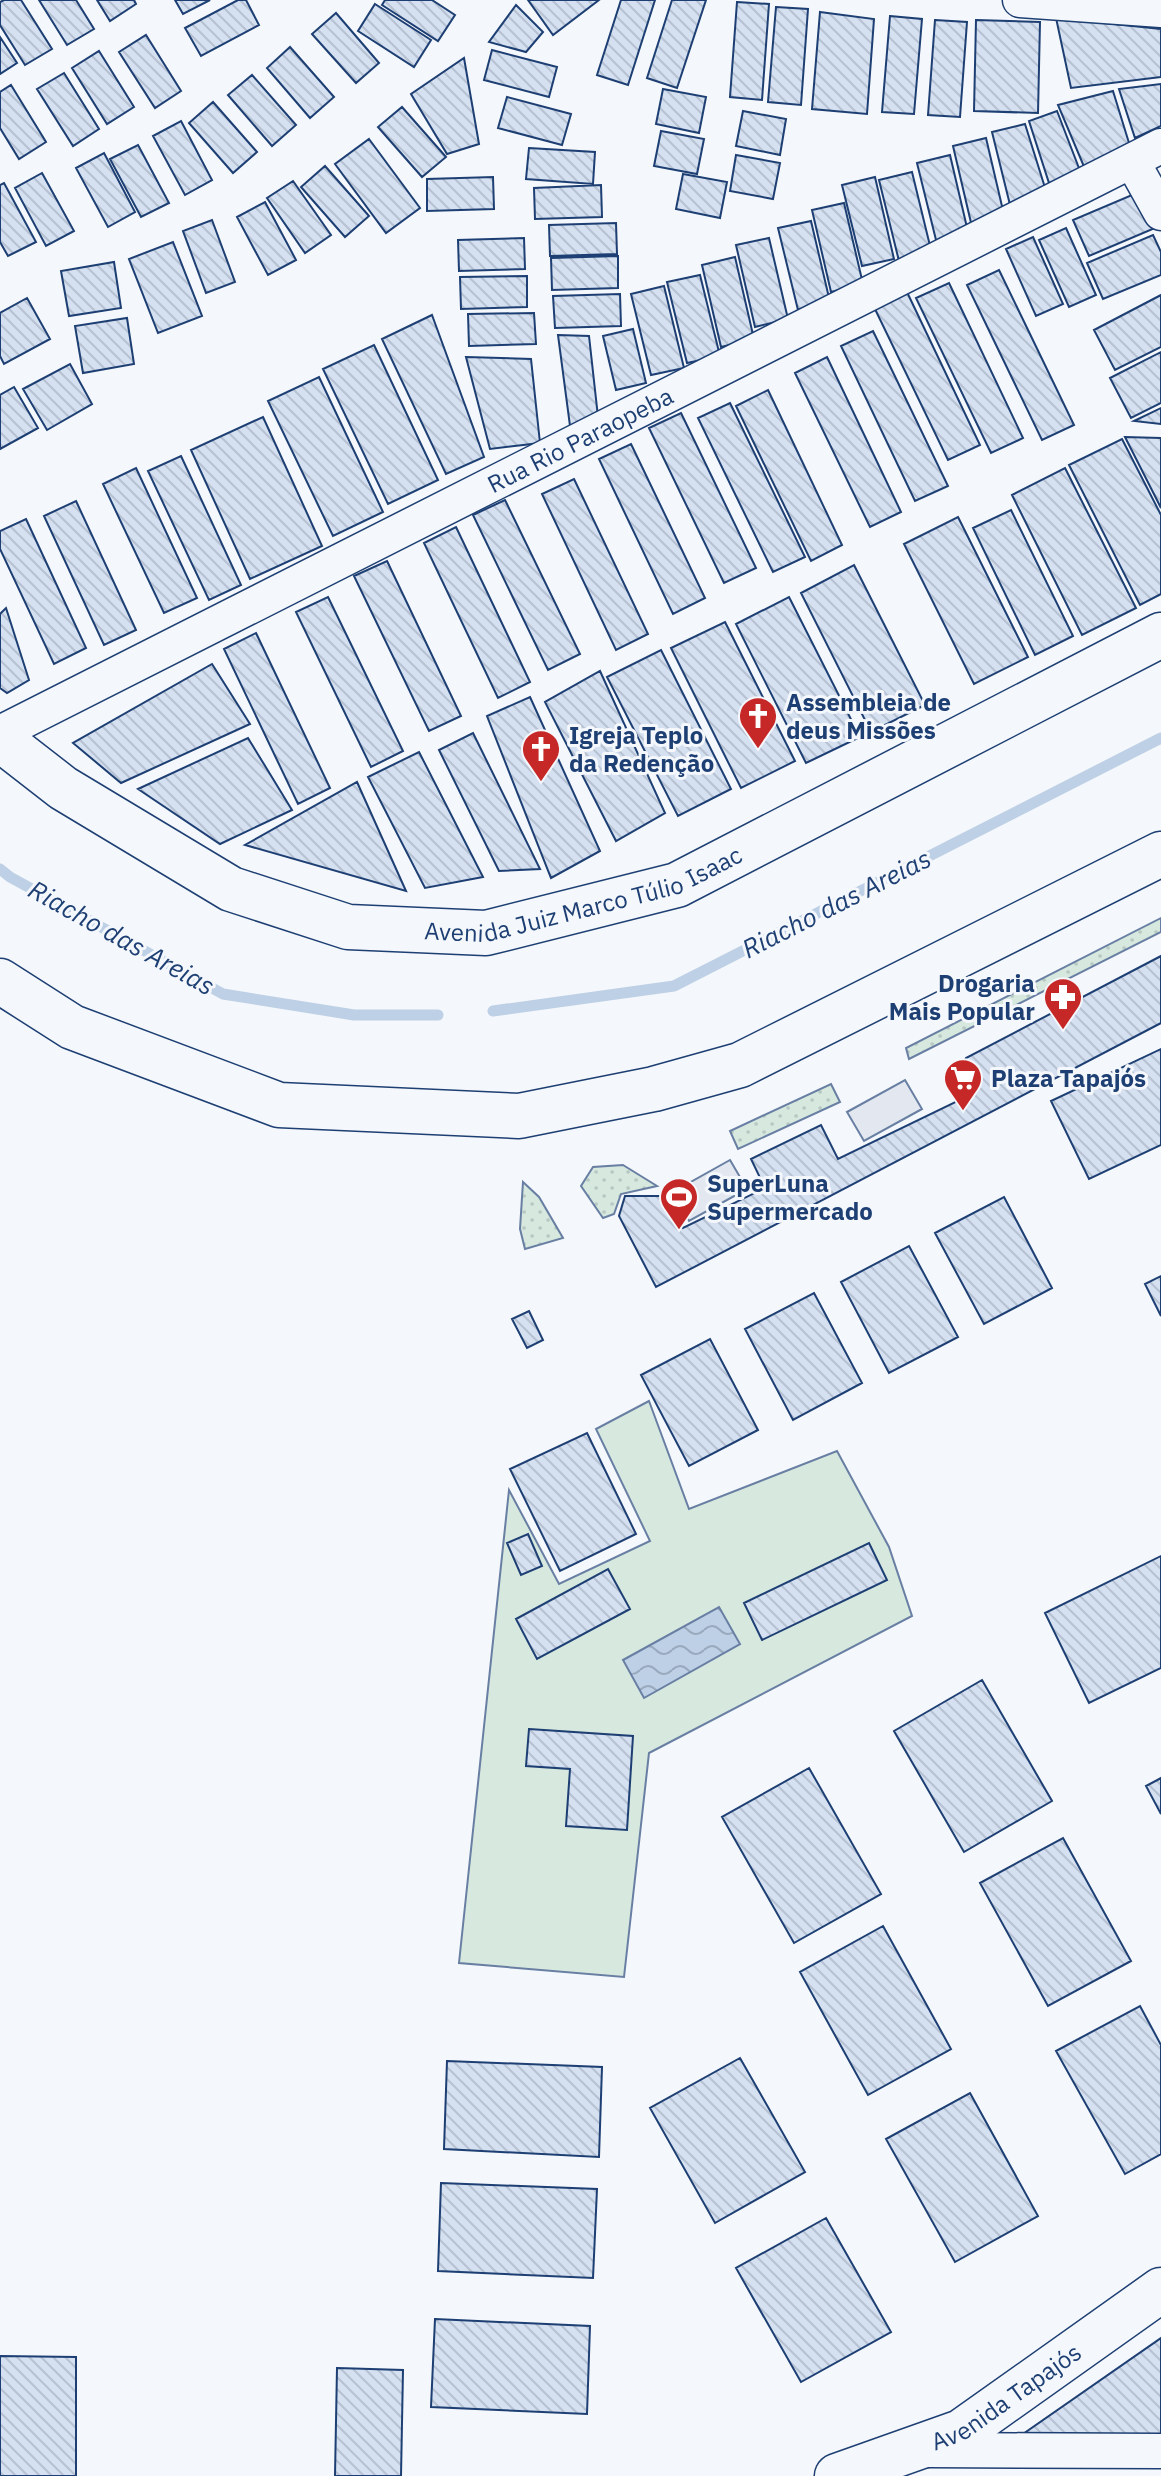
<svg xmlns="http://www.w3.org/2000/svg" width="1161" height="2476" viewBox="0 0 1161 2476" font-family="'IBM Plex Sans',sans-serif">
<defs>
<pattern id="grass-dots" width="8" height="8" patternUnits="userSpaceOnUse" patternTransform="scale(2)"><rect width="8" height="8" fill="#d7e8df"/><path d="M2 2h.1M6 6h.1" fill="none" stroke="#b8c8c3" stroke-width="1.8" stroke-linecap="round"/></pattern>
<pattern id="water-waves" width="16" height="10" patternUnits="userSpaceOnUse" patternTransform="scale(2)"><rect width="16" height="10" fill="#bed0e5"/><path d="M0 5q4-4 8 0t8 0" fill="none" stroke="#9aaabe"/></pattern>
<pattern id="building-back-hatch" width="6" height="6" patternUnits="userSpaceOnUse" patternTransform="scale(2)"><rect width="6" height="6" fill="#d5e0f0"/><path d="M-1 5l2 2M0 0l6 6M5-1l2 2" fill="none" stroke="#b6c1d1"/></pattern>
</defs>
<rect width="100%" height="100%" fill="#f4f7fb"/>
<path fill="url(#grass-dots)" stroke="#687fa3" stroke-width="2" d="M1161,918V932L909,1059L906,1048Z
M831,1084L840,1102L738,1149L730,1131Z
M623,1165L657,1186L621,1194L614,1214L603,1218L581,1186L593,1167Z
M523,1182L539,1197L563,1238L525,1249L520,1229Z"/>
<path fill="#d7e8df" stroke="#687fa3" stroke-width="2" d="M649,1401L689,1509L837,1451L889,1547L912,1616L649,1753L624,1977L459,1963L509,1490L559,1584L650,1541L596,1429Z"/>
<path fill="#e3e8f0" stroke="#687fa3" stroke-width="2" d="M905,1080L922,1109L864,1141L847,1112Z
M730,1160L747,1189L689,1221L673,1192Z"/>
<path fill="url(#water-waves)" stroke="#687fa3" stroke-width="2" d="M719,1607L740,1644L644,1698L623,1660Z"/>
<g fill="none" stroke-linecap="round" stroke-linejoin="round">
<path stroke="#bed0e5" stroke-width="11" d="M0,869L10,877L223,994L354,1015H438
M493,1011L674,986L1161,738"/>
</g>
<path fill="url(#building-back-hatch)" stroke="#1d3f73" stroke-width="2" d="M4,0H21L52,49L25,65L0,25V2Z
M39,0H76L94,29L67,45Z
M97,0H134L136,4L110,21Z
M175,0H210L183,14Z
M238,0H246L259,25L201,56L185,28Z
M385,0H432L455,15L438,41L382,5Z
M528,0H599L553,35Z
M621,0H655L628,85L597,75Z
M672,0H706L677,88L647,78Z
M737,2L769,4L762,100L730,97Z
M375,4L431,40L414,67L358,31Z
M516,5L543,32L526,52L489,42Z
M776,7L808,9L801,105L768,102Z
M820,12L874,19L867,114L812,109Z
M336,13L379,63L356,83L312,34Z
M890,16L922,19L914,114L882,112Z
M1056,18L1161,29V77L1071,88Z
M935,20L967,22L960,117L928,115Z
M976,20L1040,22L1038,113L974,111Z
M146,35L181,91L155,108L119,52Z
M0,37L17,63L0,74Z
M290,47L334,97L310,118L267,68Z
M492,50L557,67L549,97L484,80Z
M99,51L134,107L107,124L72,68Z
M464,58L479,144L447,154L411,94Z
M64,73L99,129L73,146L37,89Z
M252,75L296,125L272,146L228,95Z
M1161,84V126L1135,138L1119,89Z
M11,85L46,142L19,159L0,128V92Z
M663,89L706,97L699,133L656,124Z
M1113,91L1129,143L1085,169L1058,105Z
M507,97L571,114L562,145L498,128Z
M213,102L257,152L233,173L189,123Z
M402,107L446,157L422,177L378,127Z
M743,111L786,119L780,155L736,146Z
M1057,111L1082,176L1049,183L1029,121Z
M181,121L212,180L185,195L153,136Z
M1025,124L1047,194L1012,213L992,132Z
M661,131L704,139L697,174L654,166Z
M986,138L1005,219L972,227L953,146Z
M369,139L420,208L386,233L335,164Z
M138,145L169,203L141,217L110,159Z
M529,148L595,152L593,184L526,179Z
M104,153L135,212L108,227L76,168Z
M736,155L780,163L773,199L730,191Z
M950,155L969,236L937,244L917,163Z
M325,166L369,216L345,237L301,187Z
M912,172L932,254L899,261L879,180Z
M42,173L74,231L46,246L15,188Z
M683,174L727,182L720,218L676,209Z
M493,177L494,209L427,211V179Z
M875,177L894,259L862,266L842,185Z
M293,181L331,235L305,253L267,198Z
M4,183L36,242L8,256L0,242V185Z
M601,185L602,217L535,219L534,188Z
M1139,192L1155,228L1089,256L1073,220Z
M265,202L296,260L268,275L237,217Z
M844,203L863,284L831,292L812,210Z
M212,220L235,282L206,293L183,231Z
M811,221L830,302L798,310L778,228Z
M616,223L617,254L550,256L549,225Z
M1066,228L1096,295L1069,307L1039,240Z
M1153,235L1161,252V275L1103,299L1087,263Z
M1033,237L1063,304L1036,316L1006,249Z
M524,238L525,269L459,271L458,240Z
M769,238L788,319L755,327L736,245Z
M173,242L202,316L158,333L129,259Z
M618,256V288L552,290L551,258Z
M735,257L754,339L721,347L702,265Z
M114,262L121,308L69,316L61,271Z
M999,270L1074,425L1042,440L967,285Z
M700,275L720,356L687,363L667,282Z
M527,276V307L461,309L460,277Z
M949,283L1023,438L991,453L916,298Z
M664,286L684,368L651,375L631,294Z
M906,290L980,445L948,460L873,305Z
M620,294L621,326L555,328L553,296Z
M1161,295V347L1115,370L1094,330Z
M27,298L50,339L4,364L0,356V313Z
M534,313L536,344L469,346L468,314Z
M432,315L484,457L446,474L382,339Z
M127,318L134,364L83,373L75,326Z
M633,329L646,383L616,390L603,336Z
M873,331L948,486L915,501L841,346Z
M558,335L589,336L598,417L570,426Z
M374,345L438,480L388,504L323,369Z
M1161,352V403L1131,418L1110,378Z
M466,357L531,359L540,443L490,449Z
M827,357L901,512L870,527L795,373Z
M70,364L92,404L47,430L23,389Z
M319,377L383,512L333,536L268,401Z
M14,387L38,428L0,449V395Z
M768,390L842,545L811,561L736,406Z
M730,403L805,557L773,572L698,418Z
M1161,408V424L1134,421Z
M681,413L756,568L724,583L649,428Z
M263,417L322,546L250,579L191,450Z
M1125,437L1161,438V508Z
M1122,439L1161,515V594L1140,605L1069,465Z
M631,444L705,598L673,614L599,459Z
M181,456L241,585L209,600L148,471Z
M136,468L197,598L164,613L103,484Z
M1065,468L1136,608L1082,635L1012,495Z
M574,479L648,634L616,650L542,494Z
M505,500L580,654L548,670L473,515Z
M76,501L136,630L104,645L44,516Z
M1011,510L1073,636L1035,655L973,528Z
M958,517L1028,657L974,684L904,544Z
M26,519L86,648L54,664L0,549V531Z
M456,527L530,682L498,698L424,543Z
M387,561L461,716L429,731L354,576Z
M854,565L925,705L871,732L801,593Z
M328,597L403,751L371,767L296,612Z
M789,597L860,737L806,763L736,624Z
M6,608L29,680L7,693L0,688V614Z
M725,622L795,761L741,788L671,648Z
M256,633L330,788L298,804L224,649Z
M661,650L731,789L678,816L607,677Z
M212,664L250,724L121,783L73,743Z
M600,671L665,813L616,841L545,702Z
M530,697L600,851L551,878L487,716Z
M473,733L540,869L499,871L439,750Z
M248,738L292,810L220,844L138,789Z
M419,752L483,877L425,888L368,777Z
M357,782L406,891L245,845Z
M1161,956V1023L656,1287L619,1216L625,1196H664L683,1228L765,1188L751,1159L821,1125L838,1159L964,1098L960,1070L966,1058Z
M1161,1049V1145L1089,1179L1051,1101Z
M1004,1197L1052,1288L984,1324L935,1233Z
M909,1246L958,1337L889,1373L841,1282Z
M1161,1276V1316L1145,1284Z
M814,1293L862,1383L793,1420L745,1329Z
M529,1311L543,1340L527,1348L512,1319Z
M710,1339L758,1430L689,1466L641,1375Z
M587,1433L636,1534L560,1571L510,1469Z
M528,1534L542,1566L521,1575L507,1543Z
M869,1543L887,1580L762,1640L744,1603Z
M1161,1556V1668L1089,1703L1045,1613Z
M608,1569L630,1609L537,1659L516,1619Z
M982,1680L1052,1801L964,1852L894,1731Z
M529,1729L633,1736L627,1830L566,1826L570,1769L526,1766Z
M809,1768L881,1894L794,1943L722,1817Z
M1161,1778V1814L1146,1786Z
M1063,1838L1131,1961L1048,2006L980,1883Z
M883,1926L951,2049L868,2095L800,1972Z
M1140,2006L1161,2045V2154L1125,2174L1056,2051Z
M740,2058L805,2172L715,2223L650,2108Z
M447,2061L602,2067L599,2157L444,2149Z
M970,2093L1038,2216L955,2262L886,2139Z
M441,2183L597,2189L593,2278L438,2271Z
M826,2218L891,2332L801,2382L736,2268Z
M435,2319L590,2326L587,2414L431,2407Z
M1161,2338V2434H1023Z
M0,2356L76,2357V2476H0Z
M337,2368L403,2370L401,2476H335Z"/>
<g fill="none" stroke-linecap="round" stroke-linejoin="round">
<defs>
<g id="minor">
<path d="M1020,0L1161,10"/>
<path d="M1132,161L1161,213"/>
<path id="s1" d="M0,733L1161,146"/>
<path d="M929,2450L1161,2451"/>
</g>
<g id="secondary">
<path id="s2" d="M837,2476L961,2432L1161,2290"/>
</g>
<g id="primary">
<path id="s3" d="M0,739L63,788L231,889L348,927L486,933L677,885L1161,635"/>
<path d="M0,981L72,1027L279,1105L519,1116L654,1089L740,1065L1161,854"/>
</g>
</defs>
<use href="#minor" stroke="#1d3f73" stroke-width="37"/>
<use href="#secondary" stroke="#1d3f73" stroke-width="47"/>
<use href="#primary" stroke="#1d3f73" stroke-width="47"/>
<use href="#minor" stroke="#f4f7fb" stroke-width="34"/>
<use href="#secondary" stroke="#f4f7fb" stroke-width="44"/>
<use href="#primary" stroke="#f4f7fb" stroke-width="44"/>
</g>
<defs>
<symbol id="church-pin" viewBox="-11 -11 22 30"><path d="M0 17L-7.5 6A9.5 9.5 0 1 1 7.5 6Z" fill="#c62828" stroke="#f4f7fb"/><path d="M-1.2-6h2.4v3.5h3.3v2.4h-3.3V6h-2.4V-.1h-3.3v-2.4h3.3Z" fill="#fff"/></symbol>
<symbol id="pharmacy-pin" viewBox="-11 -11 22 30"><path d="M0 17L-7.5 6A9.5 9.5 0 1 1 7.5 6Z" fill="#c62828" stroke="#f4f7fb"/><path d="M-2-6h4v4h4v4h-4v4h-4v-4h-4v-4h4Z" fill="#fff"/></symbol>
<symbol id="supermarket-pin" viewBox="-11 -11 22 30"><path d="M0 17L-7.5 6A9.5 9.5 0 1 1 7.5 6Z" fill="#c62828" stroke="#f4f7fb"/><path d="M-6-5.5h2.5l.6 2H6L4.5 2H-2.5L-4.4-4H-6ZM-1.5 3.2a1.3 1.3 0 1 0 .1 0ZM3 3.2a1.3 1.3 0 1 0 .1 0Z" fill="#fff"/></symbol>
<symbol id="stadium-pin" viewBox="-11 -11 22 30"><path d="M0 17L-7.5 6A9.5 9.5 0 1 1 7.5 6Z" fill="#c62828" stroke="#f4f7fb"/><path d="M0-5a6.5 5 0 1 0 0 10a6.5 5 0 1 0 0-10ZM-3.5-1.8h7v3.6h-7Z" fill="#fff"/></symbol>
</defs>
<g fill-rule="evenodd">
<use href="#church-pin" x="736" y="694" width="44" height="60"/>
<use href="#church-pin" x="519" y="727" width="44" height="60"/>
<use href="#pharmacy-pin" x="1041" y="975" width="44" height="60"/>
<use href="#supermarket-pin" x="941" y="1056" width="44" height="60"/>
<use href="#stadium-pin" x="657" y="1175" width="44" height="60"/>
</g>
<g text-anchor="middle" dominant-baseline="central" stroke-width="6" stroke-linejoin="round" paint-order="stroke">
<g font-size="24" fill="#1d3f73" stroke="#f4f7fb">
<text stroke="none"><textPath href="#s1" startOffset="650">Rua Rio Paraopeba</textPath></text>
<text stroke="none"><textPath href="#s3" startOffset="640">Avenida Juiz Marco Túlio Isaac</textPath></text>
<text stroke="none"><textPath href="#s2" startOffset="188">Avenida Tapajós</textPath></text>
</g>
<g font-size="24" font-weight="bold" fill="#1d3f73" stroke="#f4f7fb" text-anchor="start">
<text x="786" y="702">Assembleia de<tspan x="786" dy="28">deus Missões</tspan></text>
<text x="569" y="735">Igreja Teplo<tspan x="569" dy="28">da Redenção</tspan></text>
<text x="1035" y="983" text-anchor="end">Drogaria<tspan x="1035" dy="28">Mais Popular</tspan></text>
<text x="991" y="1078">Plaza Tapajós</text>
<text x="707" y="1183">SuperLuna<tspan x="707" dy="28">Supermercado</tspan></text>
</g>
<g font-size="26" font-style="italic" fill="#1d3f73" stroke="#f4f7fb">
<text transform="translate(836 903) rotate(-27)">Riacho das Areias</text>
<text transform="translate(122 937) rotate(29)">Riacho das Areias</text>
</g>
</g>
</svg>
